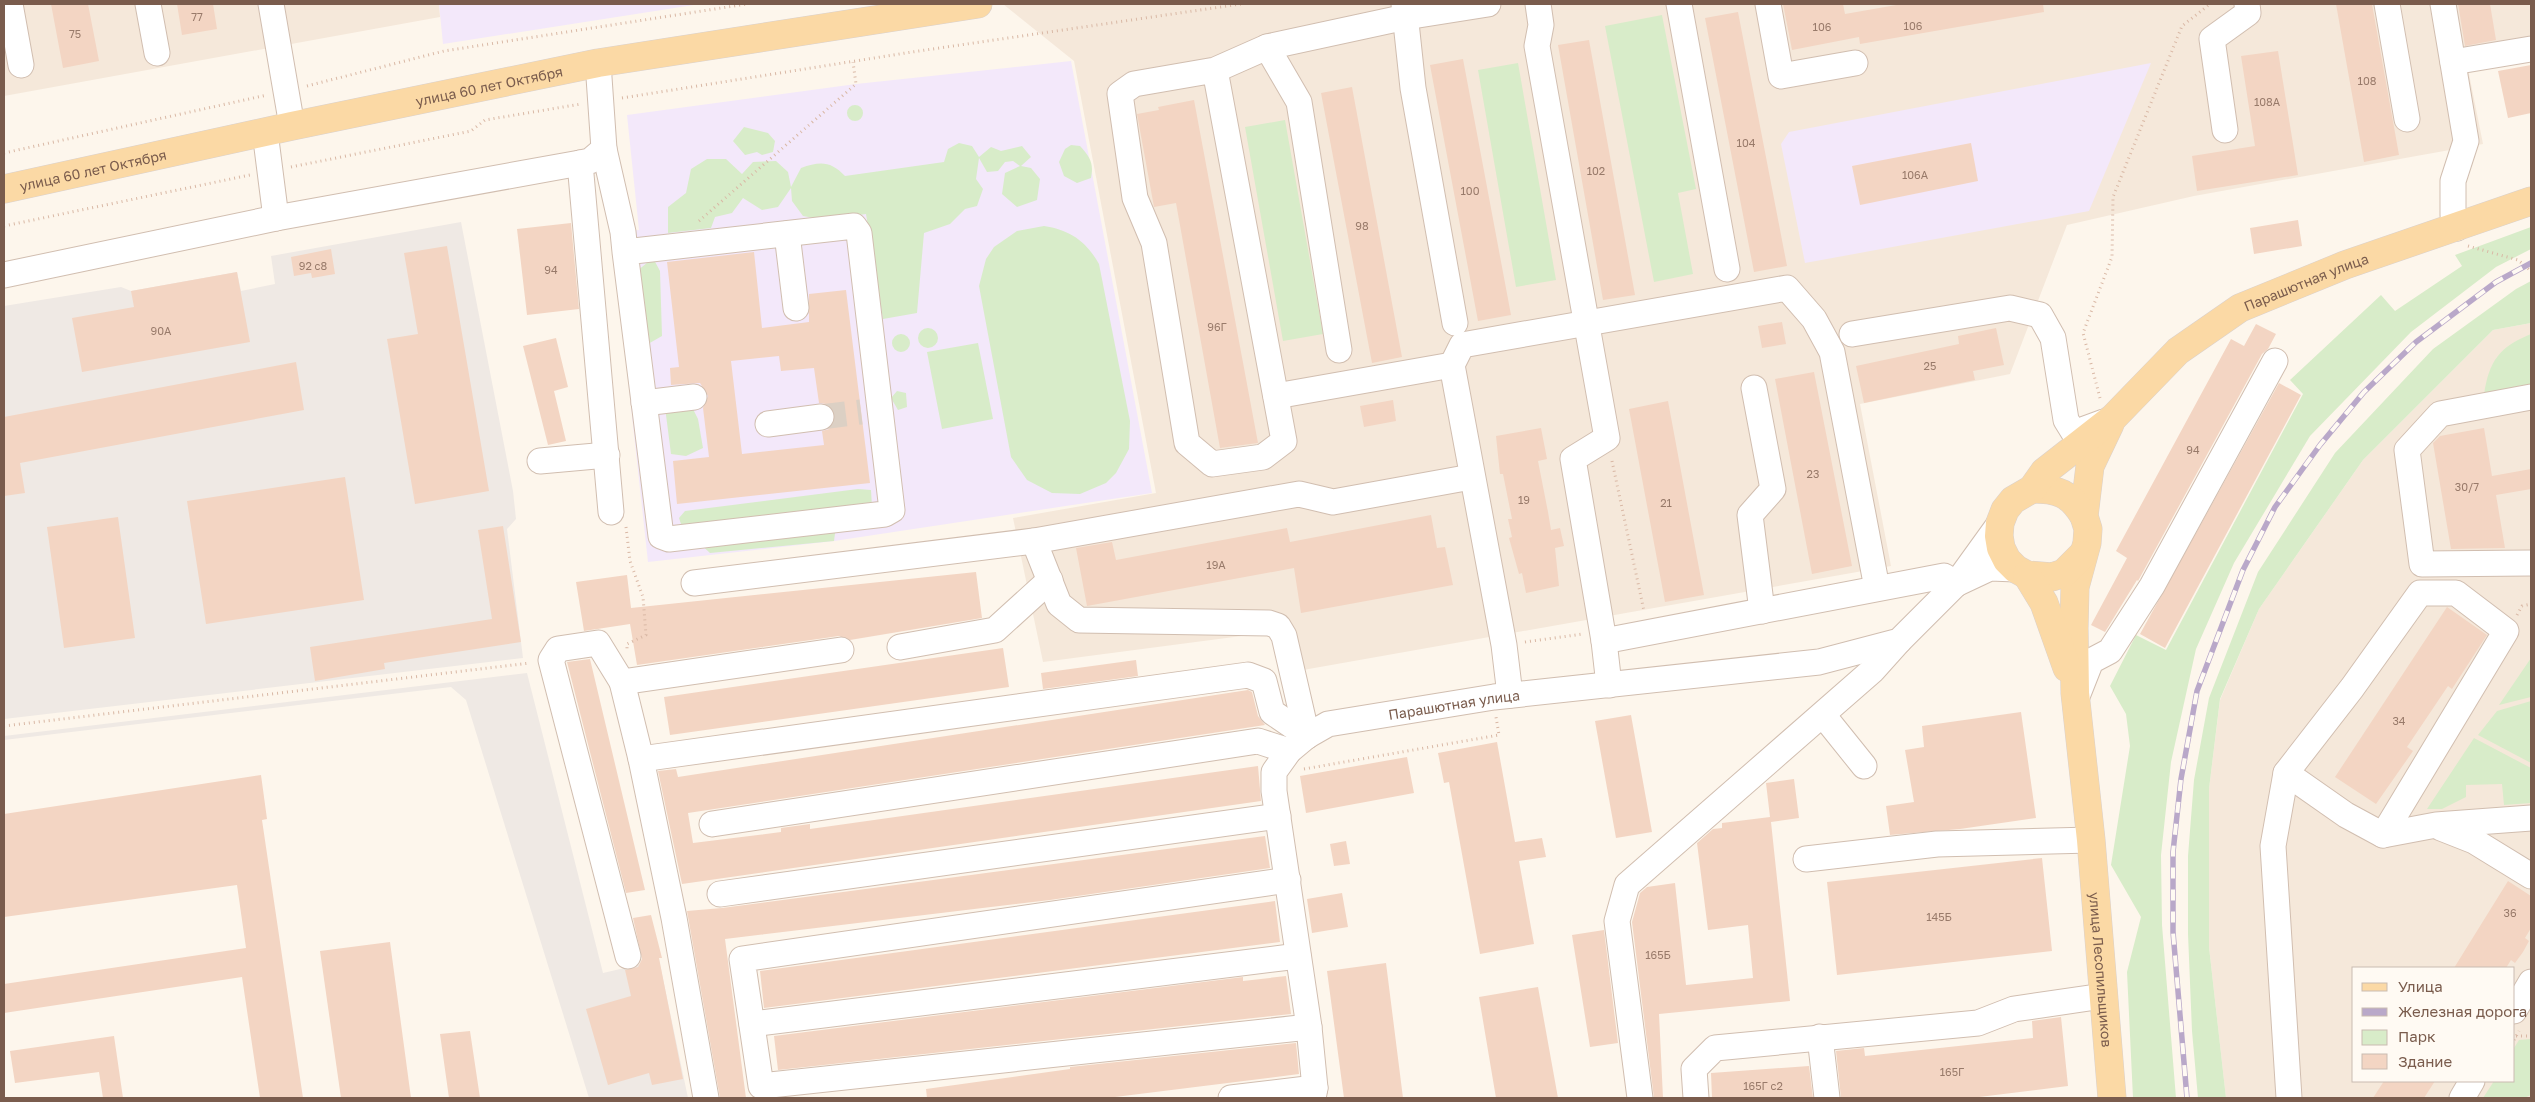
<svg xmlns="http://www.w3.org/2000/svg" width="2535" height="1102" viewBox="0 0 2535 1102" font-family="'Golos Text',sans-serif">
<rect width="100%" height="100%" fill="#fdf6ec"/>
<path fill="#f5e8da" fill-rule="evenodd" d="M4,4H439L440,17L4,96Z
M1003,4H2531V53L2467,64L2483,144L2194,196L2067,225L2010,374L1860,404L1891,566L1303,670L1272,632L1043,662L1013,518L1156,493L1074,61Z
M2531,323V1098H2226L2209,947V789L2220,700L2259,609L2363,460L2493,330ZM2354,968H2514V1081H2354Z"/>
<path fill="#efe9e4" d="M461,222L513,491L516,519L507,529L523,658L4,719V306L121,287L131,291L237,272L241,291L275,284L271,256Z
M527,673L603,973L659,960L688,1098H589L466,700L451,687L4,740V736Z"/>
<path fill="#f3e8fa" d="M439,4H700L443,44Z
M1071,61L1152,493L834,541L648,562L612,233L639,230L627,115L856,84Z
M2151,63L2089,211L1805,263L1781,144L1789,132Z"/>
<path fill="#d8ecc9" d="M1662,15L1696,189L1678,193L1693,274L1654,282L1605,26Z
M1518,63L1556,280L1516,287L1478,70Z
M847 113a8 8 0 1 1 16 0a8 8 0 1 1-16 0Z
M1285,120L1323,334L1283,341L1245,127Z
M744,127L768,133L775,141L773,152L762,155L757,152L745,155L733,141Z
M959,143L972,146L979,157L991,147L1001,151L1022,146L1031,157L1021,166L1031,168L1040,179L1037,200L1017,207L1002,194L1005,173L1020,166L1013,161L1005,162L998,171L987,172L979,158L976,179L983,189L977,206L965,209L950,224L924,233L917,313L883,319L866,214L825,220L803,216L792,201L791,188L778,207L762,210L743,198L732,213L715,217L711,228L668,233V207L686,193L691,169L707,159H726L742,174L753,162L776,161L788,172L791,187L801,168C820,161 831,161 845,176L944,162L948,149Z
M1071,145L1080,146C1090,157 1094,163 1091,178L1077,183L1064,176L1059,162L1065,149Z
M1044,226C1070,230 1086,241 1099,264L1130,421L1129,449L1116,473L1106,483L1080,494L1052,493L1027,480L1011,457L979,286L986,259L994,247L1017,231Z
M2531,227V249L2496,267L2411,332L2310,436L2234,563L2196,649L2171,762L2161,855L2162,925L2176,1098H2133L2127,972L2141,917L2111,865L2130,746L2126,714L2110,686L2136,635L2166,650L2303,394L2290,380L2381,295L2395,311L2462,266L2455,255Z
M653,258L660,271L662,336L648,344L637,271Z
M2531,281V323L2493,330L2363,460L2259,609L2220,699L2209,789V947L2226,1098H2198L2192,1031L2188,934V856L2194,780L2209,698L2258,572L2335,453L2433,349L2516,289Z
M918 338a10 10 0 1 1 20 0a10 10 0 1 1-20 0Z
M892 343a9 9 0 1 1 18 0a9 9 0 1 1-18 0Z
M2531,334V387L2484,395C2489,361 2499,347 2531,334Z
M978,343L993,419L942,429L927,352Z
M897,391L906,393L907,407L898,410L891,398Z
M691,405L698,419L703,448L686,456L671,454L665,407Z
M858,489L871,490L872,507L836,526L834,541L710,553L682,527L679,518L685,511Z
M2531,658V697L2499,705Z
M2531,701V763L2478,735L2497,711Z
M2474,738L2531,768V803L2504,805L2502,784L2466,785V797L2442,809H2427Z
M2531,1039V1095L2524,1098H2483L2494,1081H2514V1048L2519,1040Z"/>
<path fill="#f3d5c3" fill-rule="evenodd" d="M51,4H88L99,61L63,68Z
M177,4H213L217,29L182,35Z
M1783,4H1843L1845,14L1902,4H2043L2044,12L1860,44L1859,37L1792,50Z
M2336,4H2372L2399,155L2364,162Z
M2458,4H2490L2496,40L2465,46Z
M1738,12L1787,266L1754,272L1705,18Z
M1589,40L1635,295L1603,300L1558,45Z
M2278,51L2298,175L2197,191L2192,156L2255,146L2241,56Z
M1463,59L1511,315L1478,321L1430,65Z
M2531,65V113L2508,118L2498,71Z
M1352,87L1402,357L1372,363L1321,93Z
M1194,100L1258,443L1220,448L1176,203L1154,207L1137,114L1159,110L1158,107Z
M1971,143L1978,181L1860,205L1852,166Z
M2298,220L2302,246L2254,254L2250,228Z
M571,223L579,309L527,315L517,229Z
M447,246L489,491L415,504L387,339L418,334L404,253Z
M331,249L335,274L312,278L311,273L294,276L291,257Z
M754,252L762,328L809,322V294L846,290L870,483L677,504L673,461L709,457L703,408L708,396L700,383L671,385L670,368L679,367L667,262ZM779,356L781,371L814,368L819,403L826,404L832,408L835,415L834,422L829,429L822,431L824,445L742,454L731,361Z
M237,272L250,342L82,372L72,318L134,307L131,291Z
M1782,322L1786,344L1762,348L1758,326Z
M2256,324L2276,334L2268,349L2262,354L2138,581L2137,580L2105,632L2091,625L2127,558L2116,551L2231,339L2244,346Z
M1996,328L2004,365L1973,371L1975,380L1864,403L1856,366L1959,344L1958,336Z
M556,338L568,387L554,391L566,441L548,445L523,346Z
M296,362L304,410L20,463L25,493L4,496V417Z
M1814,372L1852,566L1812,574L1775,379Z
M2279,383L2301,395L2165,648L2140,634Z
M1393,400L1396,421L1364,427L1360,406Z
M1668,401L1704,595L1665,602L1629,409Z
M1541,428L1547,459L1538,461L1548,512L1551,530L1560,528L1564,546L1555,548L1559,586L1526,593L1522,573L1519,574L1509,538L1512,537L1508,519H1512L1503,474H1500L1496,436Z
M2484,428L2492,476L2531,469V489L2496,495L2505,548L2451,549L2433,443L2440,436Z
M345,477L364,600L206,624L187,501Z
M1431,515L1437,548L1445,547L1453,585L1301,613L1294,568L1087,606L1076,548L1112,542L1116,560L1287,528L1290,542Z
M118,517L135,638L64,648L47,527Z
M503,526L521,642L384,663L385,669L315,681L310,647L492,619L478,530Z
M976,572L982,618L850,640L839,636L637,665L630,624L584,631L576,582L627,575L631,608Z
M2447,607L2487,635L2452,689L2448,686L2407,747L2413,751L2376,804L2335,777Z
M1003,648L1009,687L670,735L664,697Z
M590,659L645,890L626,893L567,662Z
M1136,660L1138,676L1043,689L1041,673Z
M1248,690L1252,692L1258,716L1265,725L688,813L693,843L781,832V828L810,824V829L1258,766L1261,801L682,884L658,771L676,769L678,777Z
M2021,712L2036,818L1960,829L1890,835L1886,806L1914,802L1905,750L1924,747L1922,726Z
M1631,715L1652,832L1616,838L1595,721Z
M1497,742L1515,842L1542,838L1546,857L1519,861L1534,944L1480,954L1449,782L1444,783L1438,753Z
M1407,757L1414,793L1306,813L1300,776Z
M261,775L267,819L262,820L303,1098H260L242,977L4,1013V984L246,948L237,885L4,917V814Z
M1794,779L1799,818L1771,822L1790,1001L1659,1014L1663,1098H1654L1632,922L1640,893L1647,887L1675,883L1686,985L1753,978L1748,925L1708,930L1697,843L1713,829L1722,828V823L1770,817L1766,783Z
M1265,836L1270,868L1050,900L725,939L746,1098H720L687,911L722,908Z
M1346,841L1350,864L1334,866L1330,844Z
M2042,858L2052,951L1837,975L1827,882Z
M2508,881L2531,896V928L2525,938L2529,941L2523,952L2515,963L2511,960L2506,968H2454Z
M1342,893L1348,927L1312,933L1307,899Z
M1275,901L1280,942L764,1008L760,971Z
M651,915L662,958H659L683,1079L652,1085L649,1073L608,1085L586,1009L631,996L625,970L638,967L642,959L633,918Z
M1604,930L1618,1043L1590,1047L1572,935Z
M390,942L411,1098H341L320,951Z
M1386,963L1403,1098H1344L1327,971Z
M1286,976L1291,1014L778,1070L774,1036L1243,977V981Z
M1538,987L1558,1098H1496L1479,997Z
M2061,1017L2068,1086L1971,1098H1841L1836,1051L1864,1048L1865,1056L2033,1038L2032,1021Z
M470,1031L480,1098H449L440,1034Z
M114,1036L123,1098H103L99,1072L15,1083L10,1051Z
M1296,1043L1299,1074L1107,1098H927L926,1089L1070,1069V1067Z
M1809,1066L1813,1098H1712L1711,1073Z
M2384,1081H2435L2424,1098H2373Z"/>
<g fill="none" stroke-linecap="round" stroke-linejoin="round">
<path stroke="#dcd0c4" stroke-width="25" stroke-dasharray="25 12" stroke-linecap="butt" d="M821,417L861,412"/>
<defs>
<g id="minor">
<path d="M10,4L21,65"/>
<path d="M148,4L157,53"/>
<path d="M271,4L292,126"/>
<path d="M1404,4L1413,88L1455,323"/>
<path d="M1538,4L1541,25L1537,46L1607,438L1573,459L1604,641L1609,685"/>
<path d="M1679,4L1727,269"/>
<path d="M1768,4L1781,76L1855,63"/>
<path d="M2387,4L2407,119"/>
<path d="M2443,4L2466,141L2453,181V215L2457,228"/>
<path d="M1267,47L1299,102L1339,350"/>
<path d="M2453,62L2531,49"/>
<path d="M598,63L604,149L590,161L580,163L611,512"/>
<path d="M1215,70L1284,441L1263,457L1212,464L1187,443L1154,243L1135,198L1120,94L1134,84L1215,70L1267,47L1406,17L1488,4"/>
<path d="M2225,130L2212,39L2248,13L2247,4"/>
<path d="M265,132L276,218"/>
<path d="M604,149L623,232L625,252L661,536L669,539L885,514L892,510L859,233L854,226L625,252"/>
<path d="M787,234L796,308"/>
<path d="M4,275L276,218L580,163"/>
<path d="M1852,334L2010,308L2040,315L2053,338L2066,420L2074,433L2104,422"/>
<path d="M1754,388L1773,489L1750,515L1762,611"/>
<path d="M1276,396L1452,365"/>
<path d="M2531,397L2440,414L2407,450L2422,564L2531,563"/>
<path d="M644,403L694,397"/>
<path d="M768,424L821,417"/>
<path d="M540,461L607,455"/>
<path d="M1034,541L1059,604L1079,620L1269,623L1278,626L1284,636L1307,736"/>
<path d="M694,583L1034,541L1299,494L1333,502L1471,477"/>
<path d="M1956,584L1990,568L2016,569"/>
<path d="M1604,641L1944,576L1956,584"/>
<path d="M900,647L995,630L1050,580"/>
<path d="M622,682L841,650"/>
<path d="M1510,695L1504,645L1452,365L1462,345L1787,288L1814,319L1832,352L1877,588"/>
<path d="M2076,699L2091,661L2110,651L2152,586L2275,361"/>
<path d="M1823,715L1864,766"/>
<path d="M641,759L1248,675L1264,681L1272,712L1307,736"/>
<path d="M2286,773L2346,815L2383,835L2436,825L2531,818"/>
<path d="M712,824L1258,741L1289,751"/>
<path d="M2441,828L2474,841L2531,876"/>
<path d="M1806,859L1937,844L2091,840"/>
<path d="M1288,880L742,959L761,1086L1309,1027"/>
<path d="M720,894L1278,816"/>
<path d="M628,956L551,660L558,649L598,643L622,682L641,759L674,918L706,1098"/>
<path d="M2514,1011L2531,982"/>
<path d="M752,1024L1298,956"/>
<path d="M1820,1037L1827,1098"/>
<path d="M1231,1098L1315,1088"/>
<path id="s1" d="M1313,1098L1315,1088L1309,1027L1274,791V772L1289,751L1307,736L1328,724L1494,697L1819,662L1899,641L1956,584L2000,523"/>
<path d="M1640,1098L1617,921L1627,885L1873,670L1899,641"/>
<path d="M1696,1098L1694,1069L1715,1048L1978,1023L2014,1009L2103,996"/>
<path d="M2289,1098L2273,846L2286,773L2352,688L2420,593H2456L2506,631L2383,835"/>
<path d="M2462,1098L2472,1081"/>
</g>
<g id="major">
<path id="s2" d="M4,189L292,126L598,63L978,4"/>
<path id="s3" d="M2110,424L2090,466L2084,516L2088,529L2087,543L2075,587L2074,628L2075,693L2091,840L2112,1098"/>
<path d="M2032,489C2058,489 2070,493 2084,516"/>
<path id="s4" d="M2082,555L2064,573L2052,577L2027,575L2016,569L2007,560L2001,548L1999,536L2000,523L2005,510L2013,500L2032,489L2044,472L2113,418L2178,351L2240,308L2345,265L2531,201"/>
<path d="M2027,575L2044,603L2067,668"/>
</g>
</defs>
<use href="#minor" stroke="#d1beb0" stroke-width="27"/>
<use href="#major" stroke="#dad1cd" stroke-width="29"/>
<path stroke="#d9b8a5" stroke-width="3" stroke-dasharray="1 4" stroke-linecap="butt" d="M307,86L444,51L747,4
M622,98L912,52L1241,4
M4,153L267,95
M291,167L471,131L485,120L581,104
M699,221L856,84L853,62
M4,226L250,175
M2468,246L2518,260L2531,271
M2100,398L2083,333L2112,257L2113,197L2182,26L2210,4
M1612,461L1644,611
M626,527L630,561L643,597L646,635L627,644V649
M2517,615L2522,606L2531,604
M1525,642L1583,634
M4,726L530,663
M1304,769L1499,735L1496,717
M2516,1036H2531
M2514,1040L2519,1031"/>
<use href="#minor" stroke="#fff" stroke-width="25"/>
<use href="#major" stroke="#fbd9a5" stroke-width="28"/>
<defs>
<path id="rail" d="M2187,1098L2173,932V852L2181,779L2197,691L2243,570L2275,507L2320,445L2364,392L2416,342L2496,282L2531,263"/>
</defs>
<use href="#rail" stroke="#b9a8c9" stroke-width="5.5"/>
<use href="#rail" stroke="#fffaf3" stroke-width="4" stroke-dasharray="11" stroke-linecap="butt"/>
</g>
<g text-anchor="middle" dominant-baseline="central" stroke-width="4" stroke-linejoin="round" paint-order="stroke">
<g font-size="11" fill="#987a6a">
<text x="197" y="16">77</text>
<text x="1913" y="25">106</text>
<text x="1822" y="26">106</text>
<text x="75" y="33">75</text>
<text x="2367" y="80">108</text>
<text x="2267" y="101">108А</text>
<text x="1746" y="142">104</text>
<text x="1596" y="170">102</text>
<text x="1915" y="174">106А</text>
<text x="1470" y="190">100</text>
<text x="1362" y="225">98</text>
<text x="313" y="265">92 с8</text>
<text x="551" y="269">94</text>
<text x="1217" y="326">96Г</text>
<text x="161" y="330">90А</text>
<text x="1930" y="365">25</text>
<text x="2193" y="449">94</text>
<text x="1813" y="473">23</text>
<text x="2467" y="486">30/7</text>
<text x="1524" y="499">19</text>
<text x="1666" y="502">21</text>
<text x="1216" y="564">19А</text>
<text x="2399" y="720">34</text>
<text x="2510" y="912">36</text>
<text x="1939" y="916">145Б</text>
<text x="1658" y="954">165Б</text>
<text x="1952" y="1071">165Г</text>
<text x="1763" y="1085">165Г с2</text>
</g>
<g font-size="14" fill="#7a5c4d" stroke="#fffaf3">
<text stroke="none"><textPath href="#s2" startOffset="496">улица 60 лет Октября</textPath></text>
<text stroke="none"><textPath href="#s2" startOffset="91">улица 60 лет Октября</textPath></text>
<text stroke="none"><textPath href="#s4" startOffset="524">Парашютная улица</textPath></text>
<text stroke="none"><textPath href="#s1" startOffset="530">Парашютная улица</textPath></text>
<text stroke="none"><textPath href="#s3" startOffset="554">улица Лесопильщиков</textPath></text>
</g>
</g>
<rect width="2535" height="1102" fill="none" stroke="#7a5c4d" stroke-width="10"/>
<rect x="2352" y="967" width="162" height="115" fill="#fffaf3" stroke="#cabbb1"/>
<rect x="2362" y="983" width="25" height="8" fill="#fbd9a5" stroke="#cabbb1"/>
<text x="2398" y="992" font-size="15" fill="#7a5c4d">Улица</text>
<rect x="2362" y="1008" width="25" height="8" fill="#b9a8c9" stroke="#cabbb1"/>
<text x="2398" y="1017" font-size="15" fill="#7a5c4d">Железная дорога</text>
<rect x="2362" y="1030" width="25" height="15" fill="#d8ecc9" stroke="#cabbb1"/>
<text x="2398" y="1042" font-size="15" fill="#7a5c4d">Парк</text>
<rect x="2362" y="1054" width="25" height="15" fill="#f3d5c3" stroke="#cabbb1"/>
<text x="2398" y="1067" font-size="15" fill="#7a5c4d">Здание</text>
</svg>
